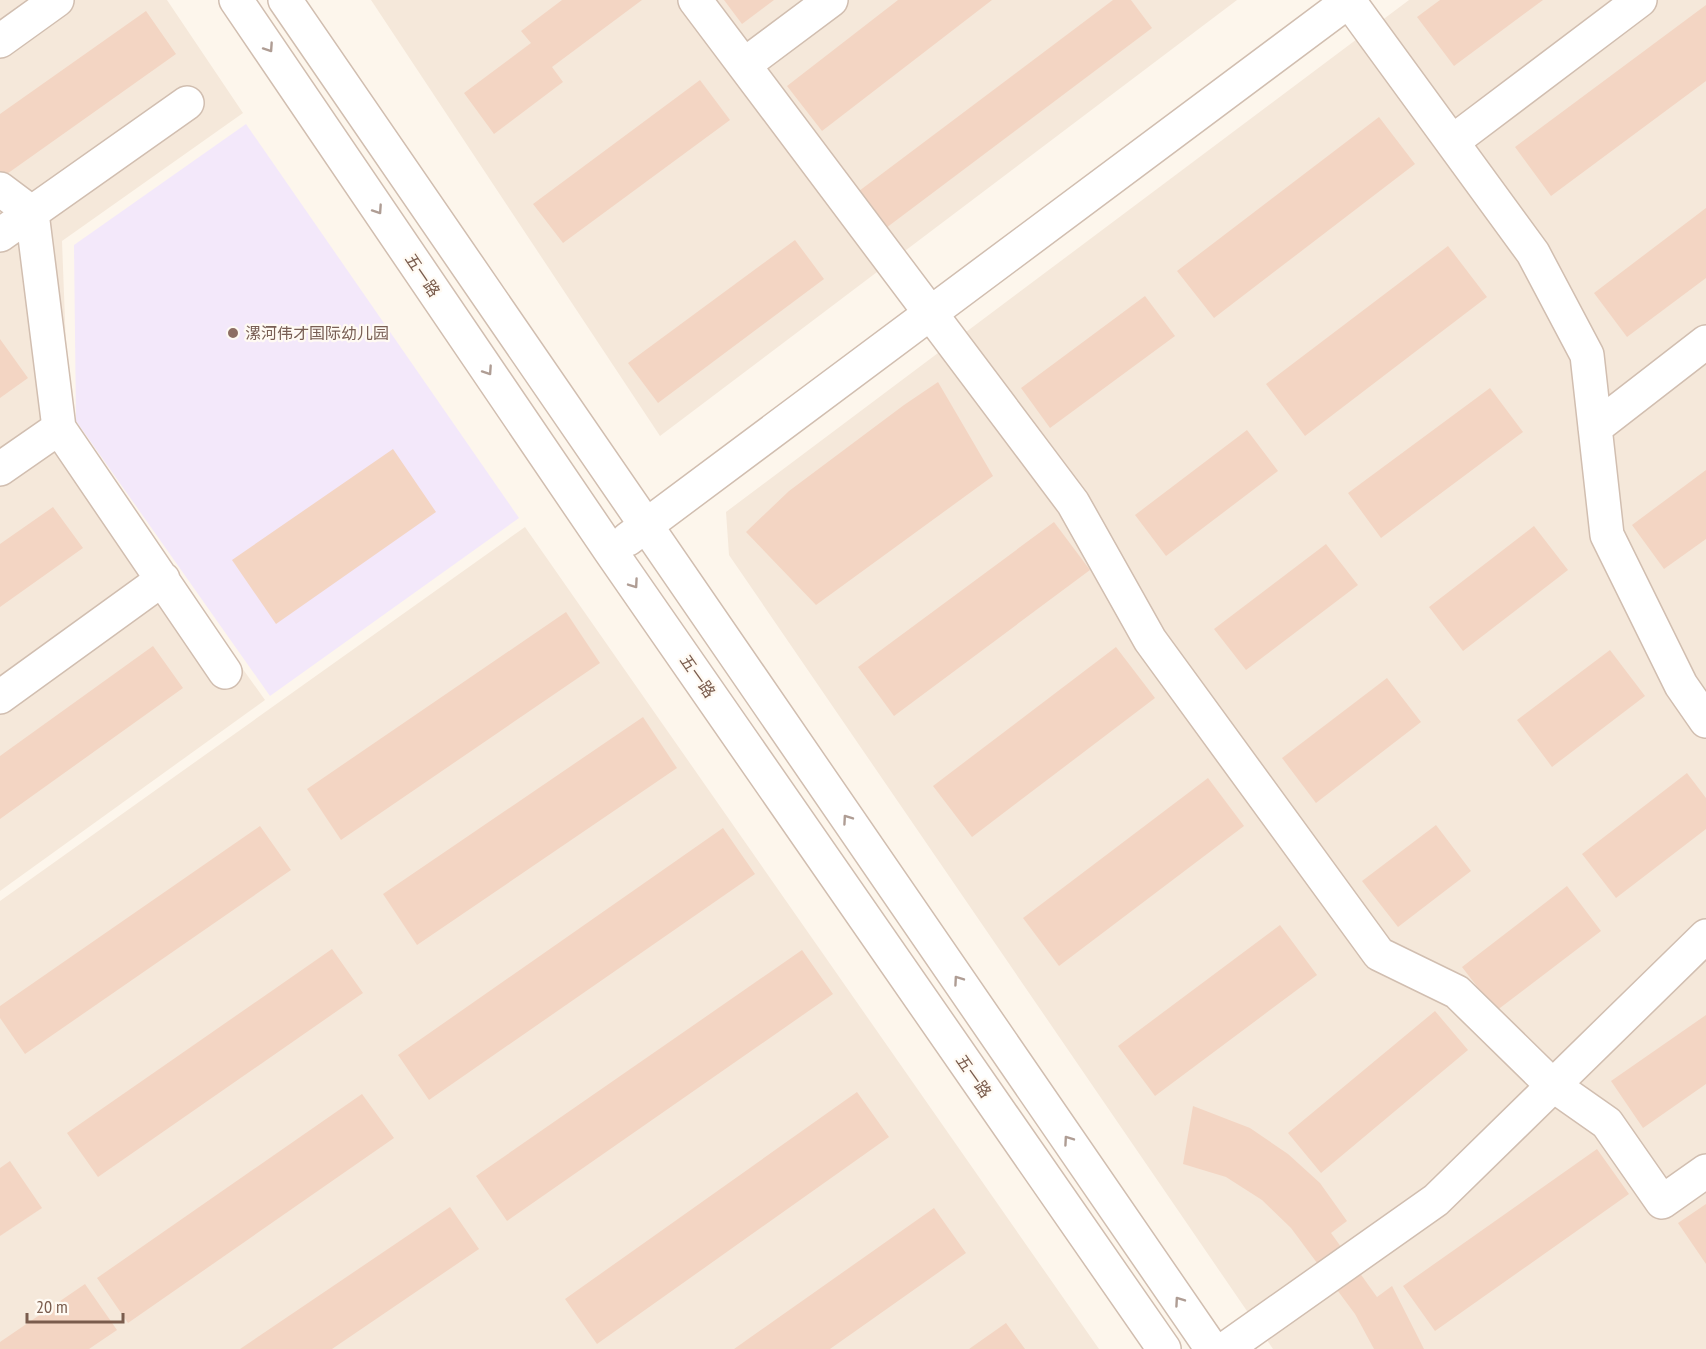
<svg xmlns="http://www.w3.org/2000/svg" width="1706" height="1349" viewBox="0 0 1706 1349" font-family="'PT Sans Narrow','Noto Sans SC',sans-serif">
<rect width="100%" height="100%" fill="#fdf6ec"/>
<path fill="#f5e8da" d="M0,0H167L243,113L62,241L69,426L265,700L0,891Z
M371,0H1237L660,436Z
M1409,0H1706V1349H1273L729,555L726,512Z
M525,527L1099,1349H0V901Z"/>
<path fill="#f3e8fa" d="M246,124L519,518L270,696L76,421L74,245Z"/>
<path fill="#f3d5c3" d="M562,0H642L552,67L563,82L494,134L464,93L531,43L521,31Z
M724,0H774L742,24Z
M898,0H992L822,131L787,86Z
M1113,0H1131L1152,28L886,228L859,191Z
M1440,0H1543L1454,66L1417,17Z
M1706,5V81L1551,196L1515,147Z
M146,11L176,54L4,176L0,171V114Z
M700,80L730,120L563,243L533,204Z
M1379,117L1415,164L1214,318L1177,271Z
M1706,208V278L1627,337L1594,293Z
M795,240L824,279L658,403L628,363Z
M1448,246L1487,297L1305,436L1266,384Z
M1145,296L1175,336L1050,428L1021,388Z
M0,339L28,378L0,398Z
M938,382L993,476L816,605L746,532L789,491L904,405Z
M1490,388L1523,432L1381,538L1348,493Z
M1247,430L1278,471L1166,556L1135,515Z
M393,449L436,512L276,624L232,560Z
M1706,470V539L1664,569L1632,525Z
M53,507L83,548L0,607V544Z
M1054,522L1090,570L894,716L858,667Z
M1534,526L1568,570L1463,651L1429,607Z
M1326,544L1358,585L1246,670L1214,629Z
M566,612L600,663L341,840L307,789Z
M153,646L183,688L0,819V756Z
M1116,647L1155,698L972,837L933,786Z
M1610,650L1645,696L1552,767L1517,720Z
M1387,678L1421,722L1316,803L1282,758Z
M643,717L677,768L417,945L383,894Z
M1687,773L1706,798V829L1616,898L1582,854Z
M1208,778L1244,826L1059,966L1023,918Z
M1436,825L1471,871L1398,927L1362,881Z
M260,826L291,870L25,1054L0,1018V1006Z
M723,828L755,874L429,1100L398,1055Z
M1567,886L1601,931L1496,1011L1462,967Z
M1280,925L1317,975L1155,1096L1118,1046Z
M332,949L363,993L98,1177L67,1133Z
M802,950L833,994L507,1221L476,1176Z
M1435,1011L1468,1050L1321,1173L1288,1133Z
M1706,1015V1084L1643,1128L1611,1081Z
M857,1092L889,1137L597,1344L565,1299Z
M362,1094L394,1138L128,1323L97,1278Z
M1193,1106L1250,1128L1288,1154L1320,1183L1347,1221L1331,1233L1377,1297L1392,1286L1424,1349H1374L1355,1314L1291,1228L1262,1200L1226,1177L1183,1164Z
M1597,1149L1629,1194L1435,1331L1403,1286Z
M10,1161L42,1208L0,1236V1168Z
M1706,1204V1264L1678,1223Z
M450,1207L479,1249L332,1349H240Z
M934,1208L966,1253L830,1349H734Z
M85,1284L117,1330L89,1349H0V1342Z
M1006,1323L1025,1349H969Z"/>
<g fill="none" stroke-linecap="round" stroke-linejoin="round">
<defs>
<path id="minor" d="M236,0L611,552L1164,1349
M285,0L1212,1349
M695,0L1073,503L1150,640L1379,954L1457,992L1550,1083L1607,1123L1662,1202L1706,1171
M1349,1L1533,253L1587,355L1607,535L1681,685L1706,721
M0,41L57,0
M744,65L831,0
M1452,142L1640,0
M0,189L32,213L59,428L225,672
M0,235L187,103
M1595,428L1706,342
M0,469L59,428
M628,539L1350,0
M0,697L163,579
M1225,1349L1436,1200L1706,936"/>
</defs>
<use href="#minor" stroke="#d1beb0" stroke-width="36"/>
<use href="#minor" stroke="#fff" stroke-width="33"/>
</g>
<defs><path id="oneway-chevron" d="M-2-3.5L2.5 0L-2 3.5" fill="none" stroke-width="1.6" stroke-linecap="round" stroke-linejoin="round" transform="scale(1.5)"/></defs>
<g stroke="#af9d94">
<use href="#oneway-chevron" transform="translate(269 48) rotate(56)"/>
<use href="#oneway-chevron" transform="translate(378 210) rotate(56)"/>
<use href="#oneway-chevron" transform="translate(488 371) rotate(56)"/>
<use href="#oneway-chevron" transform="translate(634 584) rotate(55)"/>
<use href="#oneway-chevron" transform="translate(847 819) rotate(-125)"/>
<use href="#oneway-chevron" transform="translate(958 980) rotate(-125)"/>
<use href="#oneway-chevron" transform="translate(1068 1140) rotate(-125)"/>
<use href="#oneway-chevron" transform="translate(1179 1301) rotate(-125)"/>
</g>
<circle fill="#8d6e63" stroke="#fffaf3" stroke-width="2" cx="233" cy="333" r="6"/>
<g text-anchor="middle" dominant-baseline="central" stroke-width="4.5" stroke-linejoin="round" paint-order="stroke">
<g font-size="16" fill="#7a5c4d" stroke="#fffaf3">
<text transform="translate(423 275) rotate(56)">五一路</text>
<text transform="translate(698 676) rotate(55)">五一路</text>
<text transform="translate(974 1076) rotate(55)">五一路</text>
</g>
<g font-size="16" fill="#785e54" stroke="#fffaf3" text-anchor="start">
<text x="245" y="333">漯河伟才国际幼儿园</text>
</g>
</g>
<path d="M27 1313v9h96v-9" fill="none" stroke="#7a5c4d" stroke-width="3"/>
<text x="36" y="1313" font-size="18" fill="#7a5c4d" stroke="#fffaf3" stroke-width="4.5" paint-order="stroke">20 m</text>
</svg>
